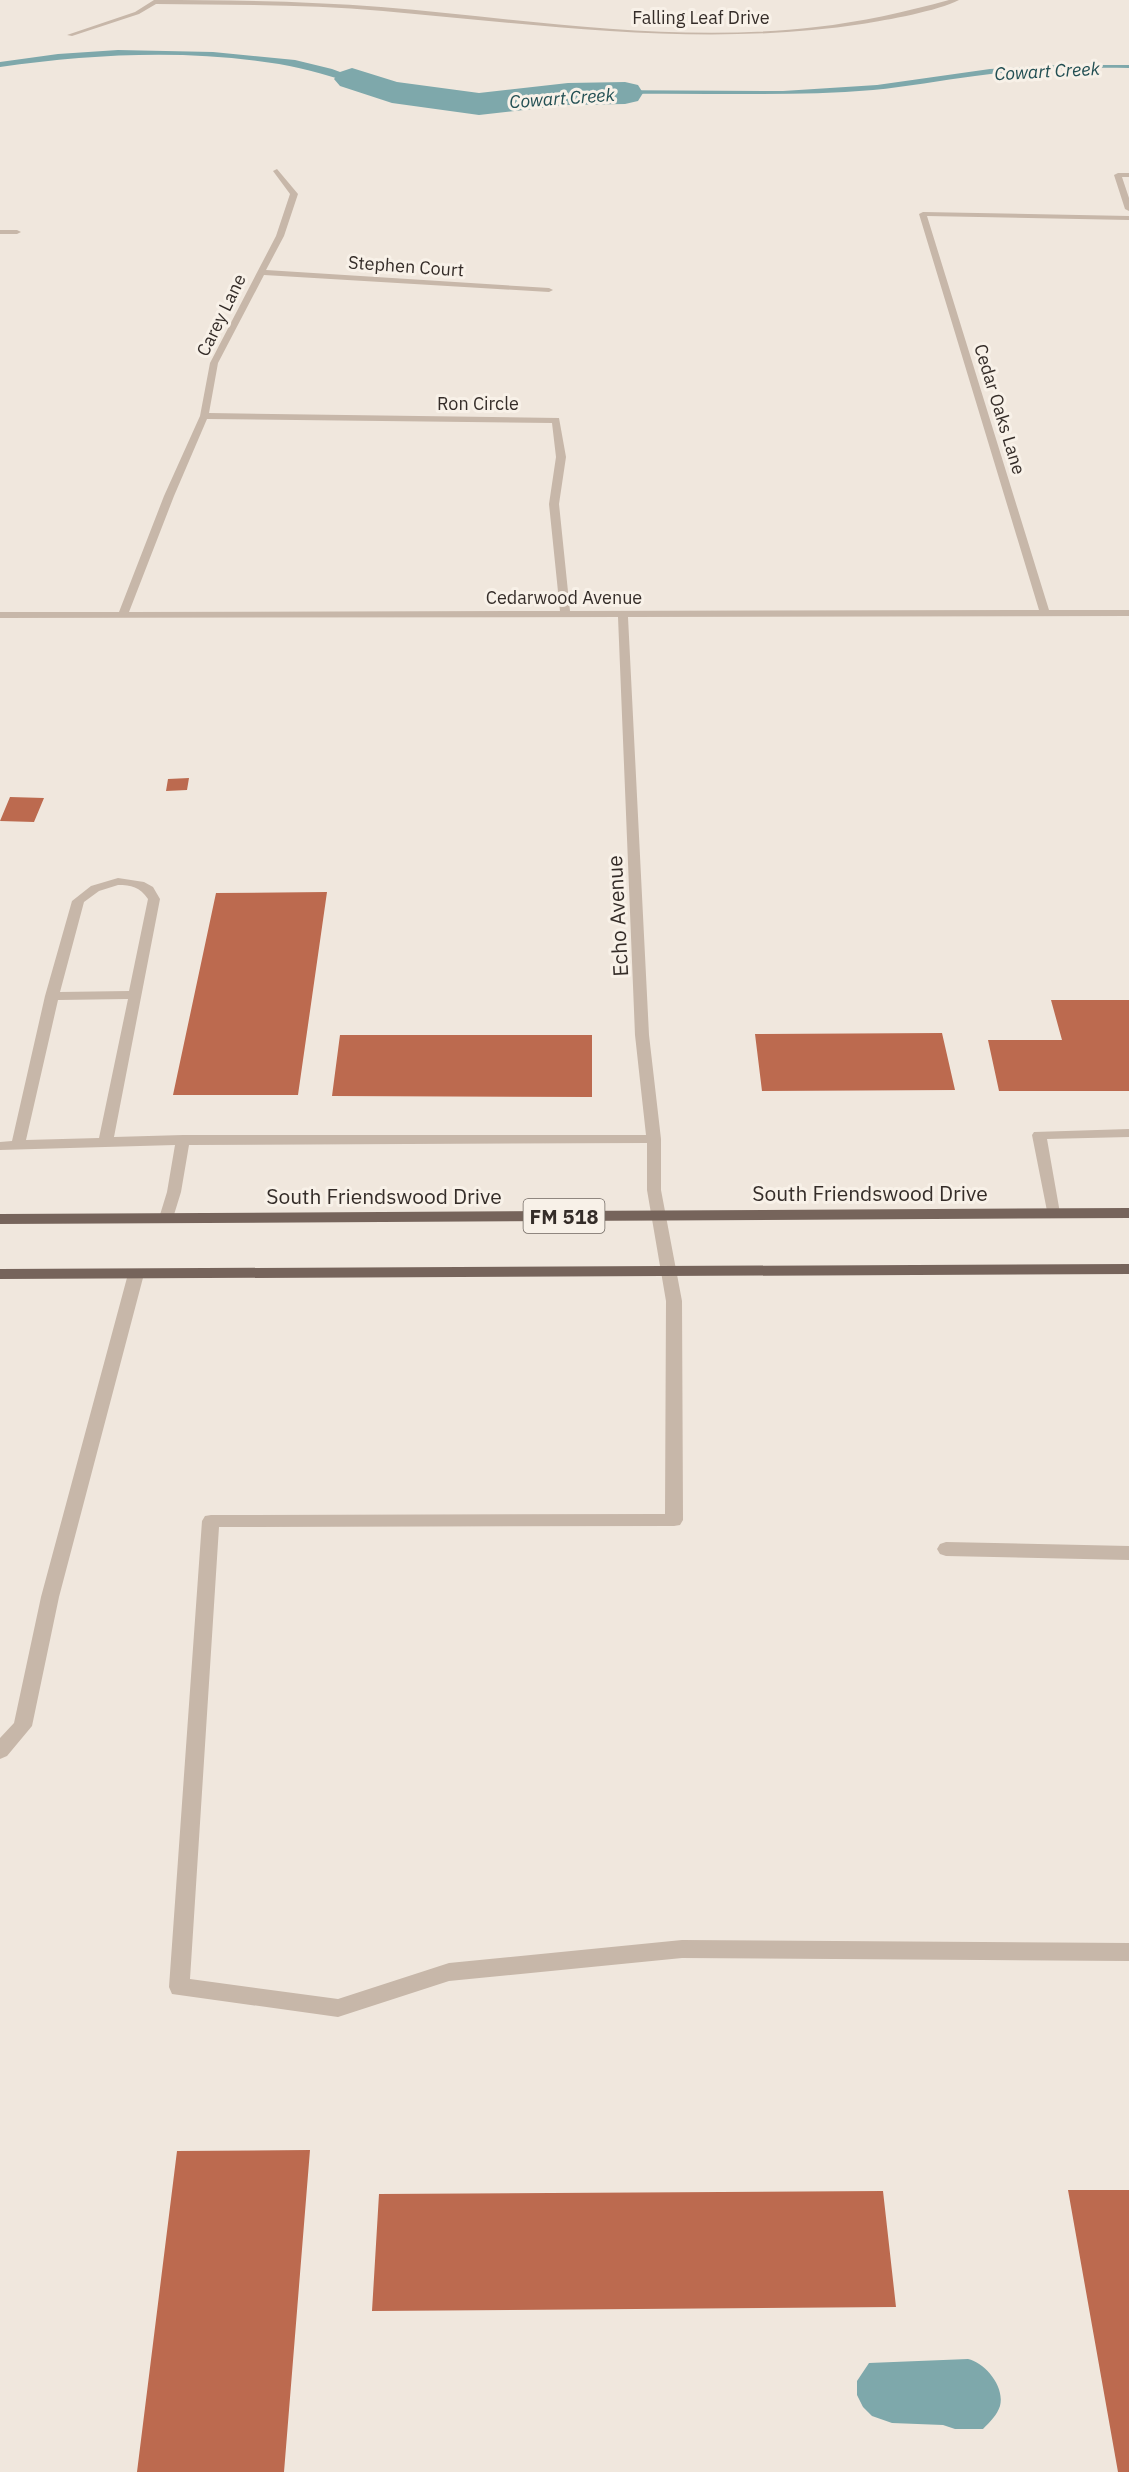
<svg xmlns="http://www.w3.org/2000/svg" width="1129" height="2472" viewBox="0 0 1129 2472" font-family="'IBM Plex Sans',sans-serif">
<rect width="100%" height="100%" fill="#f0e7dd"/>
<path fill="#7ea8ab" d="M118,50L213,52L295,60L332,69L367,82L462,99L596,90L783,91L877,85L990,69L1062,65H1129V68C1078,67 1026,69 975,76C941,80 907,87 873,90C777,98 683,91 588,95C541,97 492,106 445,103C388,100 335,73 279,64C186,49 92,54 0,67V62L58,54Z
M968,2359C985,2363 1005,2386 1000,2406C997,2415 990,2422 983,2429H955L943,2425L892,2423L872,2416L863,2407L857,2395V2381L869,2363Z"/>
<g fill="none" stroke-linecap="round" stroke-linejoin="round">
<path fill="#7ea8ab" fill-rule="evenodd" d="M352,68L397,82L479,93L568,83L625,82L638,85L643,93L638,101L625,104L568,105L479,115L392,103L340,86L334,79L340,72Z"/>
</g>
<path fill="#bc6a4f" d="M189,778L187,790L166,791L168,779Z
M10,797L44,798L34,822L0,821Z
M327,892L298,1095H173L216,893Z
M1051,1000H1129V1091H999L988,1040H1062Z
M942,1033L955,1090L762,1091L755,1034Z
M340,1035H592V1097L332,1096Z
M310,2150L284,2472H137L177,2151Z
M1068,2190H1129V2472H1118Z
M883,2191L896,2307L372,2311L379,2194Z"/>
<g fill="none" stroke-linecap="round" stroke-linejoin="round">
<path fill="#c7b7a9" fill-rule="evenodd" d="M154,0C228,0 306,1 381,7C525,19 671,44 816,27C861,22 905,12 949,0H959C938,11 887,20 862,24C702,48 543,25 383,11C307,4 232,5 156,4L139,14L72,36L67,35L135,12Z
M277,169L298,194L284,236L266,270L549,288L553,290L549,292L264,275L218,363L209,413L559,418L566,457L559,504L570,611L1039,610L919,214L923,212L1129,216V220L927,216L1049,610H1129V616L628,617L649,1035L661,1139V1190L682,1301L683,1520L680,1525L674,1526L219,1527L190,1979L338,1999L449,1963L682,1940L1129,1943V1961L682,1958L449,1981L338,2017L172,1994L169,1987L202,1521L205,1516L211,1515L665,1514L666,1301L647,1190V1143L189,1145L181,1192L173,1218L166,1223L159,1218L167,1192L175,1145L0,1150V1142L12,1141L45,996L72,901L91,886L118,878L144,882L153,887L160,899L114,1137L183,1135H646L635,1035L618,617L0,618V612H119L164,496L200,416L210,363L276,236L290,194L273,171ZM207,419L552,423L556,457L549,504L560,611L129,612L174,496ZM118,885C131,885 140,887 148,899L129,991L60,992L84,902L99,891ZM128,999L99,1138L26,1140L58,1000Z
M1118,173H1129V177H1122L1129,198V211L1125,209L1114,175Z
M0,230H17L21,232L17,234H0Z
M1129,1129V1137L1047,1139L1060,1213L1058,1216H1048L1032,1135L1034,1132Z
M136,1269L144,1274L59,1597L32,1726L7,1756L0,1759V1738L14,1723L41,1597L128,1274Z
M946,1542L1129,1546V1560L946,1556L940,1554L937,1549L940,1544Z"/>
<path fill="#76645b" fill-rule="evenodd" d="M1129,1208V1218L0,1224V1214Z
M1129,1264V1274L0,1279V1269Z"/>
</g>
<g text-anchor="middle" dominant-baseline="central" stroke-width="6" stroke-linejoin="round" paint-order="stroke">
<g font-size="18" fill="#352d29" stroke="#f8f1e8">
<text x="701" y="17">Falling Leaf Drive</text>
<text transform="translate(406 266) rotate(4)">Stephen Court</text>
<text transform="translate(221 315) rotate(-64)">Carey Lane</text>
<text x="478" y="403">Ron Circle</text>
<text transform="translate(1000 409) rotate(73)">Cedar Oaks Lane</text>
<text x="564" y="597">Cedarwood Avenue</text>
</g>
<g font-size="18" font-style="italic" fill="#224f53" stroke="#f8f1e8">
<text transform="translate(1047 71) rotate(-3)">Cowart Creek</text>
<text transform="translate(562 98) rotate(-4)">Cowart Creek</text>
</g>
<rect fill="#f8f1e8" stroke="#706862" stroke-width="1.5" x="523.5" y="1199" width="81" height="34" rx="4.5"/>
<g font-size="20" font-weight="bold" fill="#352d29">
<text x="564" y="1216">FM 518</text>
</g>
<g font-size="21" fill="#352d29" stroke="#f8f1e8">
<text transform="translate(617 916) rotate(-93)">Echo Avenue</text>
<text x="870" y="1193">South Friendswood Drive</text>
<text x="384" y="1196">South Friendswood Drive</text>
</g>
</g>
</svg>
